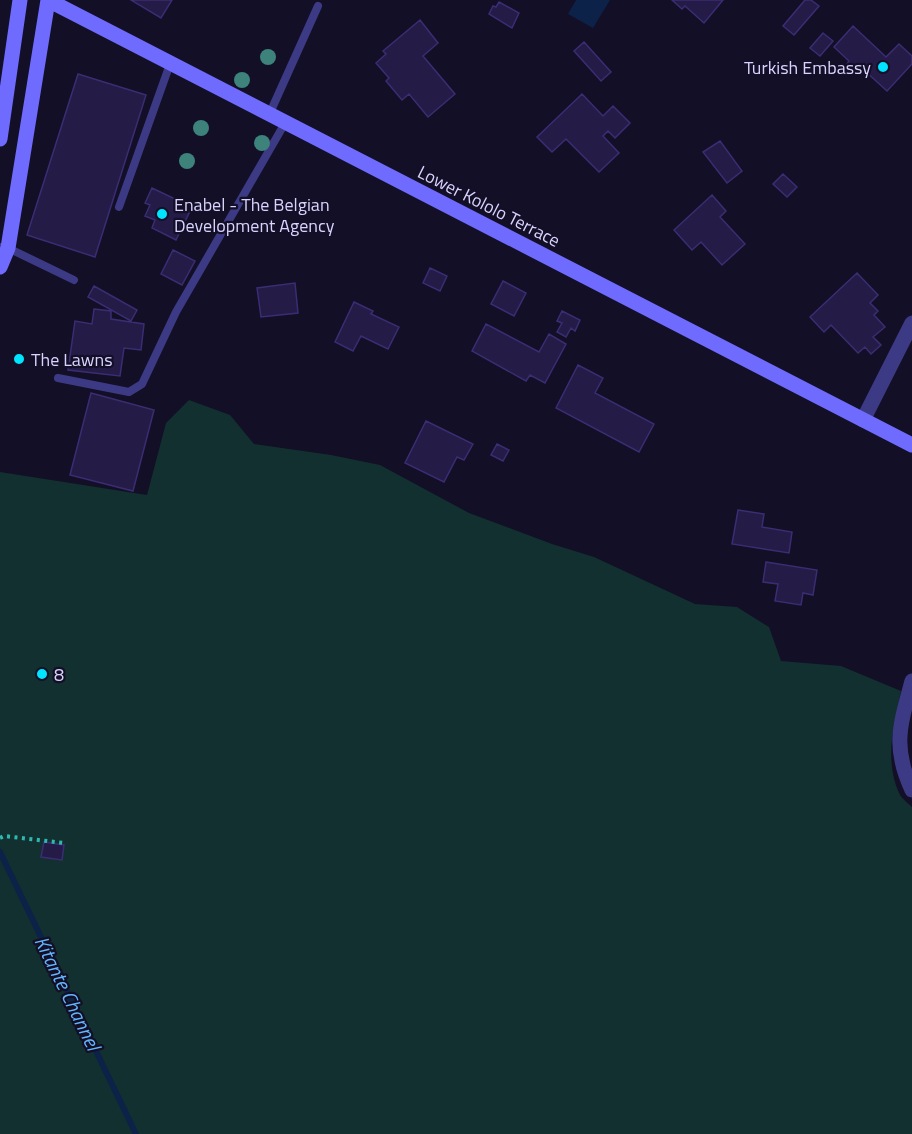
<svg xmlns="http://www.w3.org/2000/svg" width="912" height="1134" viewBox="0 0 912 1134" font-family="'Titillium Web',sans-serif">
<rect width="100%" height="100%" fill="#130f26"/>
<path fill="#12302f" d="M189,400L230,415L254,444L331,455L380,465L469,513L552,544L594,557L695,604L737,607L769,627L781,661L841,666L901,691C894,724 884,760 899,793C902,799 908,803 912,807V1134H0V472L147,495L166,423Z"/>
<path fill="#0c2248" d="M576,0H610L593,28L568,14Z"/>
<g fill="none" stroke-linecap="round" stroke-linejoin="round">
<path stroke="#0c2248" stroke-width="6" d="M0,852L136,1134"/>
</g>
<path fill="#241b47" stroke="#3b2d73" stroke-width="1.5" d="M131,0H172L161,18Z
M672,0H723L704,23L685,6L682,9Z
M805,0H811L819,6L794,35L783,26Z
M499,2L519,13L512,28L489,14L493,6L496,7Z
M420,20L438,43L423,56L455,94L428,117L409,94L402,100L386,81L389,78L376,63L386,54L383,51Z
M853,26L886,57L899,44L912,56V64L887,91L865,71L862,74L855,68L853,70L847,64L849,61L834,47Z
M823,33L833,41L820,56L810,48Z
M584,42L611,72L601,81L574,51Z
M78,74L146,95L95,257L27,235Z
M582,94L603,116L613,106L630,123L615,138L608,131L603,136L619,153L599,172L566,139L552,152L537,137Z
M720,141L742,171L727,183L703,152Z
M783,174L797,187L787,197L773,184Z
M152,188L192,207L176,240L152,228L155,220L145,216L150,205L145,203Z
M712,195L726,211L720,217L745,244L722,265L701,242L692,250L674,230Z
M173,250L195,261L182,285L161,274Z
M430,268L447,276L440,291L423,283Z
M857,273L878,295L870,303L878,311L874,315L885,327L873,337L881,345L871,354L865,347L858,353L831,325L824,332L810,317Z
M503,281L526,293L514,316L491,304Z
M295,283L298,313L261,317L257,288Z
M94,286L137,310L131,321L88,297Z
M354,302L373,311L371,314L399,327L388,349L361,336L353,351L335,342Z
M94,309L111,311V319L144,324L141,350L124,348L120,376L68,370L75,321L92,324Z
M562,311L580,320L575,331L571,328L566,337L557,332L562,323L557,321Z
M486,324L539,352L549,334L566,344L545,383L530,375L526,381L472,351Z
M578,365L603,378L595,393L654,424L639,452L556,408Z
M91,393L154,410L133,491L70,475Z
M426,421L473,444L464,460L457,457L444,482L405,463Z
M497,444L509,450L503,461L491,455Z
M738,510L764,514L762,527L792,532L789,553L732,544Z
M766,562L817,570L813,595L803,593L801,605L775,601L778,584L763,582Z
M44,842L64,845L62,860L41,857Z"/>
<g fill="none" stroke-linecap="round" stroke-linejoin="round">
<path stroke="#2fb8b0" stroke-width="4" stroke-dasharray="3 4.5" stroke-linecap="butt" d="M0,838L4,836L64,843"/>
<path stroke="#3d3a85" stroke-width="8" d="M269,115L318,6
M119,207L170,64
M0,247L8,248L74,280
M58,378L129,392L142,384L176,312L285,123"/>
<path stroke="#3d3a85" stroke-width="15" d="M863,420L912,323
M912,681C900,725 892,747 912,790"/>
<path stroke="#6f6bff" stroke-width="15" d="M48,0L912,445
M0,139L20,0
M0,267L8,248L48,0"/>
</g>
<g fill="#3d827b">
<circle cx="268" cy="57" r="8"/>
<circle cx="242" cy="80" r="8"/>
<circle cx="201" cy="128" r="8"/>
<circle cx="262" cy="143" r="8"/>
<circle cx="187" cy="161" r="8"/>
</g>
<g fill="#00e5ff" stroke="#130f26" stroke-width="2">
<circle cx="883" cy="67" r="6"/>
<circle cx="162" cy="214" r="6"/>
<circle cx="19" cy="359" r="6"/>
<circle cx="42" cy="674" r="6"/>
</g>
<g text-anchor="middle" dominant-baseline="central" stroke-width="4.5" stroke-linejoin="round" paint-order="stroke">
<g font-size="18" fill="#d9d4ff" stroke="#130f26" text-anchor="start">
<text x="871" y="67" text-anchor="end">Turkish Embassy</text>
<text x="174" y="204">Enabel - The Belgian<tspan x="174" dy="21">Development Agency</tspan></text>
<text x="31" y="359">The Lawns</text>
<text x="54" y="674">8</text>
</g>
<g font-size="18" fill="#d9d4ff" stroke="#130f26">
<text transform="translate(489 206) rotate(27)">Lower Kololo Terrace</text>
</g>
<g font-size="20" font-style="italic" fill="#62b6ff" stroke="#130f26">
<text transform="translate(68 993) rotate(64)">Kitante Channel</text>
</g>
</g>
</svg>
